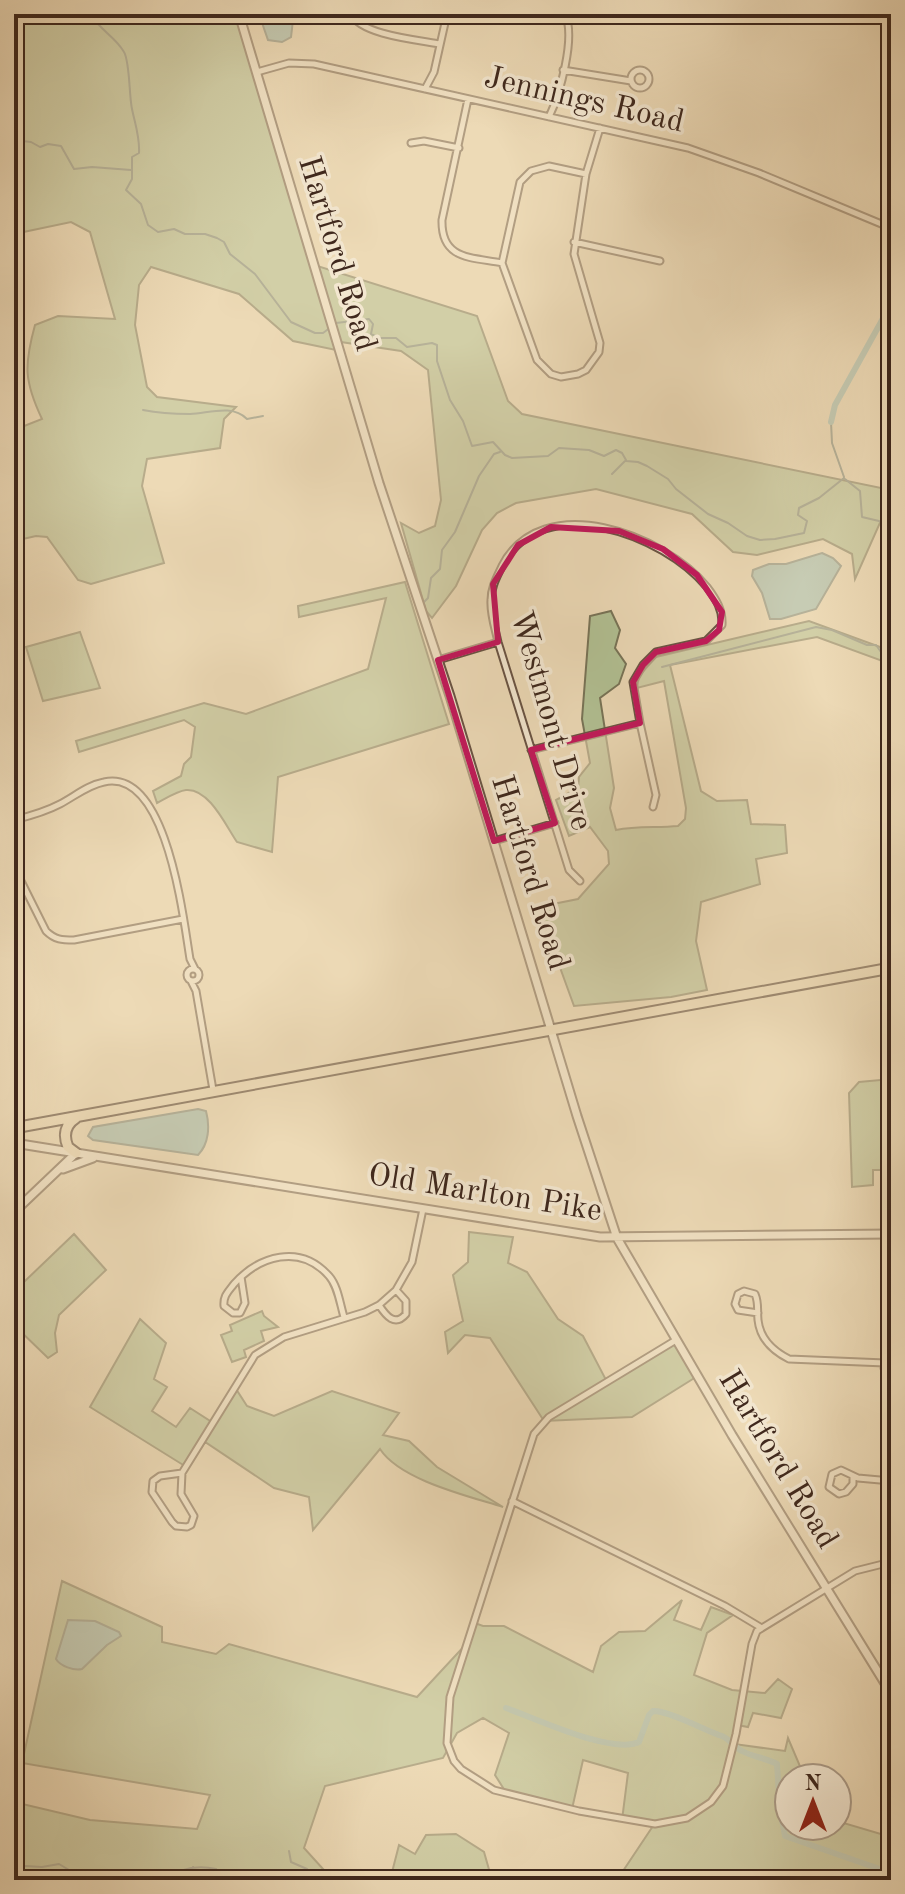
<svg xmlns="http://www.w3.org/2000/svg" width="905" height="1894" viewBox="0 0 905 1894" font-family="'Old Standard TT',serif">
<rect width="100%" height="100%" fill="#eddab7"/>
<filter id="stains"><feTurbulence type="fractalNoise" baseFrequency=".0025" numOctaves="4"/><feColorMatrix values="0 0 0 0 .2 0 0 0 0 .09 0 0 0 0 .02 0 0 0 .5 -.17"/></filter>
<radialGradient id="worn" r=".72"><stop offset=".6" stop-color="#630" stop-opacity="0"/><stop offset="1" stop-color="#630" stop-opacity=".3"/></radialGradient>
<path fill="#b2c194" stroke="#787458" stroke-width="2" d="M14,14H235L314,265L477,316L508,401L522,414L891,490V498L855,579L852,554L823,539L757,555L733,552L692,514L596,489L516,503L497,513L482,530L456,586L432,618L426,611L401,523L419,533L435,526L441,500L428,370L401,351L334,341L336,350L293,341L239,294L151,267L139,285L135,325L147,387L157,397L236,407L224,419L220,448L147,459L142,486L164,563L91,584L78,580L47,537L36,536L14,541V430L42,419C24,381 24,365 35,325L58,316L115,319L90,232L71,222L14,234Z
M405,582L449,724L278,777L272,852L237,842C226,826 209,788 186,790C177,791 165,799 157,803L153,791L181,776L184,764L191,757L195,727L184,720L79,752L76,741L204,703L246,714L368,669L386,598L299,617L298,606Z
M611,611L620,630L615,648L626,664L619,684L600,698L614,788L610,808L616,830C637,826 657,828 678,826L685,819L686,808L664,681L637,688L639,676L656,657L809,621L891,651V674L880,660L817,637L670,665L701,791L717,801L747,800L751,824L785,825L787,853L756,859L760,884L701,902L696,941L707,990L671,997L574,1006L538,907L578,899L609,864L608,851L590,827L569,836L556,800L578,788L579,777L590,763L582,719L590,616Z
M80,632L100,688L43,701L26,647Z
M891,1079V1189H888L886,1170H873V1185L852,1187L849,1093L859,1082Z
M469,1232L513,1237L508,1263L527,1272L558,1319L583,1336L606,1380L676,1343L696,1377L632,1417L544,1421L490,1338L465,1335L448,1353L445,1332L463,1321L453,1275L468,1262Z
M74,1234L106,1270L59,1315L55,1333L57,1352L48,1358L14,1325V1274L25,1281Z
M262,1311L264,1316L278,1327L261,1331L264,1341L244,1350L246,1357L232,1362L221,1335L232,1331L230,1325Z
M140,1319L166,1343L154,1379L167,1387L152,1411L176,1427L190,1408L215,1424L236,1389L247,1406L274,1416L332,1391L399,1413L383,1435L409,1441L437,1467L503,1507C468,1496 400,1480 380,1449L313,1530L309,1497L274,1488L205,1442L188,1468L90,1407Z
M62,1581L162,1627V1642L216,1654L229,1644L417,1697L469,1641L475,1623L483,1626H504L593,1672L601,1646L619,1632L645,1631L682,1600L674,1620L701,1630L711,1607L733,1615L707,1633L694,1675L732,1690L765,1693L778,1679L792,1689L781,1718L753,1713L748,1727L737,1725L734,1744L785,1751L788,1738L805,1778H789V1826H837V1821L891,1837V1880H617L653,1826L622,1820L628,1773L583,1760L572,1809L507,1794L495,1775L509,1733L483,1718L457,1733L443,1758L325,1786L304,1848L333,1880H14V1802L90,1820L197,1829L210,1795L22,1763Z
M456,1834L484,1852L492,1880H390L399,1845L415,1854L426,1835Z"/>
<path fill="#99bab2" stroke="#758076" stroke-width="2" d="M259,14H290V19L293,20L291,37L282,42L268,40Z
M822,553L833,558L841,566L816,609L781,619H770L762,593L752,576L753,570L769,564H786Z
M198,1109L206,1111C210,1126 209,1144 198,1155L93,1140L88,1136L93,1127Z
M68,1620L95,1621L119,1632L121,1636L107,1645L82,1669C74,1671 60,1666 56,1659Z"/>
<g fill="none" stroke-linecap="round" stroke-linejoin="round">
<path stroke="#758076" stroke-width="2" d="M91,14C99,30 115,36 124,52C130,62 129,96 132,109C135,124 140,137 139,153L132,157V179L126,190L141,204L148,225L158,232L174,229L185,234H205L217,238L224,242L230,254L255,274L291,322L315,333H323L331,327
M14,140L31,142L40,147L48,144L61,146L74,169L92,167L131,170
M336,323L369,319L373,324L371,334L379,338H396L407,347L432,343L437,345V361L450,400L463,421L472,446L493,442L505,455L512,458L548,456L559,448L589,450L604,456L616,450L622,453L626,460
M143,410C158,413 175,414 190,414C210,413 232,404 247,419L263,416
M831,422L832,443L844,477
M626,461L638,462L647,466L668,479L676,489L708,514L728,523L747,536L760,540L775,539L804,533L807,521L798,515L799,508L819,498L844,478
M612,474L625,461
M845,479L860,491L862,517L879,521L891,531
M423,603L428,598L431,578L440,569L442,550L455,532L479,476L494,454L500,452
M662,667L816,627L832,630L867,645H876L881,652L891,657
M289,1851L291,1862L307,1869L313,1880
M25,1866L42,1867L59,1864L69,1870L102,1880
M165,1880C180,1868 197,1865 216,1869L225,1880
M188,1880L193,1867"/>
<path stroke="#99bab2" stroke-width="6" d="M831,422L835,405L891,304
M506,1708C535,1718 612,1755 639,1742L649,1715L653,1711C668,1710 706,1731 722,1736C729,1739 735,1747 742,1751C753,1757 766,1758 777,1764L780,1809L785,1836L891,1873"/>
<defs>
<path id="minor" d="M334,14L341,19H353
M351,14C361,35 418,40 440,44
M631 79a9 9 0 1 1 18 0a9 9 0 1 1-18 0Z
M563,70L631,81
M257,72L289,63L314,64L688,148L759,173L891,228
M425,89L434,72L447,14
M468,99L442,220C441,260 471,257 502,263
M549,117C560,94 576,37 565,14
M411,143L424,141L459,148
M549,166L586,174L574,254L600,343L599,352L586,370L578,374L561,377L551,374L537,360L502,263L520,182L531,171Z
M586,174L600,128
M574,242L660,261
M438,660L498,642
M531,750L640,723
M14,811L17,820
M14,820C30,816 45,812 60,804C75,796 88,785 104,782C167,768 183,917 190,959L195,969
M494,841L555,823
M14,867L46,931C55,940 62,940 74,940L183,919
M580,881L569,870L498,642C495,628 490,614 491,600C491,587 497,577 502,566C542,488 665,535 707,587C716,599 723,610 722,625L706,641L656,652L643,665L633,682L640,723L656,795L653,807
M187 975a6 6 0 1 1 12 0a6 6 0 1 1-12 0Z
M191,981L196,991L213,1090
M241,1277L245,1303L240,1313H233L224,1306C223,1296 228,1292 234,1284C259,1256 300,1243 329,1276C338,1286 340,1304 344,1317
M379,1305C386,1316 395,1327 406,1314V1301L396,1290
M758,1313L738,1310L735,1304L738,1294L744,1291L755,1294C759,1303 757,1310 758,1320C760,1339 773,1351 789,1359L885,1363
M891,1339L884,1368L891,1396
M676,1340L549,1417L534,1434L450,1697L447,1743L454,1761L461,1769L494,1790L579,1811L655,1824L687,1818L711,1802L723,1786L736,1734L752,1644L757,1631L855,1571L891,1562
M182,1473L181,1494L194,1516L191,1525L187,1527L176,1526L172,1522L152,1492L153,1481L160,1476L182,1473L255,1355L284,1337L365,1312L379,1305L396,1290L412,1262L423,1209
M853,1477V1484L846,1492L839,1494L829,1487L832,1474L841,1470L858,1478L891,1481
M512,1501L725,1606L760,1627"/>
<path id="tertiary" d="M239,14L379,483L450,696L577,1116L617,1238L732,1435L891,1693
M14,1143L600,1237L891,1234
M63,1169L93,1158
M14,1212L76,1153"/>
<path id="trunk" d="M76,1118C65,1125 63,1135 68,1147L76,1153
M14,1128L891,968"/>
</defs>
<use href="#minor" stroke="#6a5444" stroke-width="9"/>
<use href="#tertiary" stroke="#6a5444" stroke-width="11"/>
<use href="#trunk" stroke="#3f281d" stroke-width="13"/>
<use href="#minor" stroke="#f3e7d0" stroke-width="5"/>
<use href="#tertiary" stroke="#f3e7d0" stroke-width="7"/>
<use href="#trunk" stroke="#eddab7" stroke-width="9"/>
</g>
<path d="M0 0H905V1894H0ZM551,527L619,531L663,549L697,575L722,612L719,630L706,641L656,652L643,665L633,682L640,723L531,750L555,823L494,841L438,660L498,642L493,584L518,545Z" fill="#eddab7" fill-opacity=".55" fill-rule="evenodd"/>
<path fill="none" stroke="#c2185b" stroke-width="6" stroke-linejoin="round" d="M551,527L619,531L663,549L697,575L722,612L719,630L706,641L656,652L643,665L633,682L640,723L531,750L555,823L494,841L438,660L498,642L493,584L518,545Z"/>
<g text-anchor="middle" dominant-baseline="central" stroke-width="7" stroke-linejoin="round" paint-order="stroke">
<g font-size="32" fill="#3f281d" stroke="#f3e7d0">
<text transform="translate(584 101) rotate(13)">Jennings Road</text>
<text transform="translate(336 254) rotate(73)">Hartford Road</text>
<text transform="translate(550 721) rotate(74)">Westmont Drive</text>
<text transform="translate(529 873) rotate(73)">Hartford Road</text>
<text transform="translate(485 1194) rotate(9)">Old Marlton Pike</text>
<text transform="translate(777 1460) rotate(59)">Hartford Road</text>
</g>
</g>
<rect width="905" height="1894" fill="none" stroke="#eddab7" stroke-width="48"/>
<rect x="16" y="16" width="873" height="1862" fill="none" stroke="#3f281d" stroke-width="4"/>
<rect x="24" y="24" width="857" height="1846" fill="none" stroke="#3f281d" stroke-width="2"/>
<g transform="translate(813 1802)"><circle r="38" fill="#f3e7d0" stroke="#ab9b88" stroke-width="2"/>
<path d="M0-6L14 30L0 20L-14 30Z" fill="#8f2418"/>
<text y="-12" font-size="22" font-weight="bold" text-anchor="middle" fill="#3f281d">N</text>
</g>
<rect width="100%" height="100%" filter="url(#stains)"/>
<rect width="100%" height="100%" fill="url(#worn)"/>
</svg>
